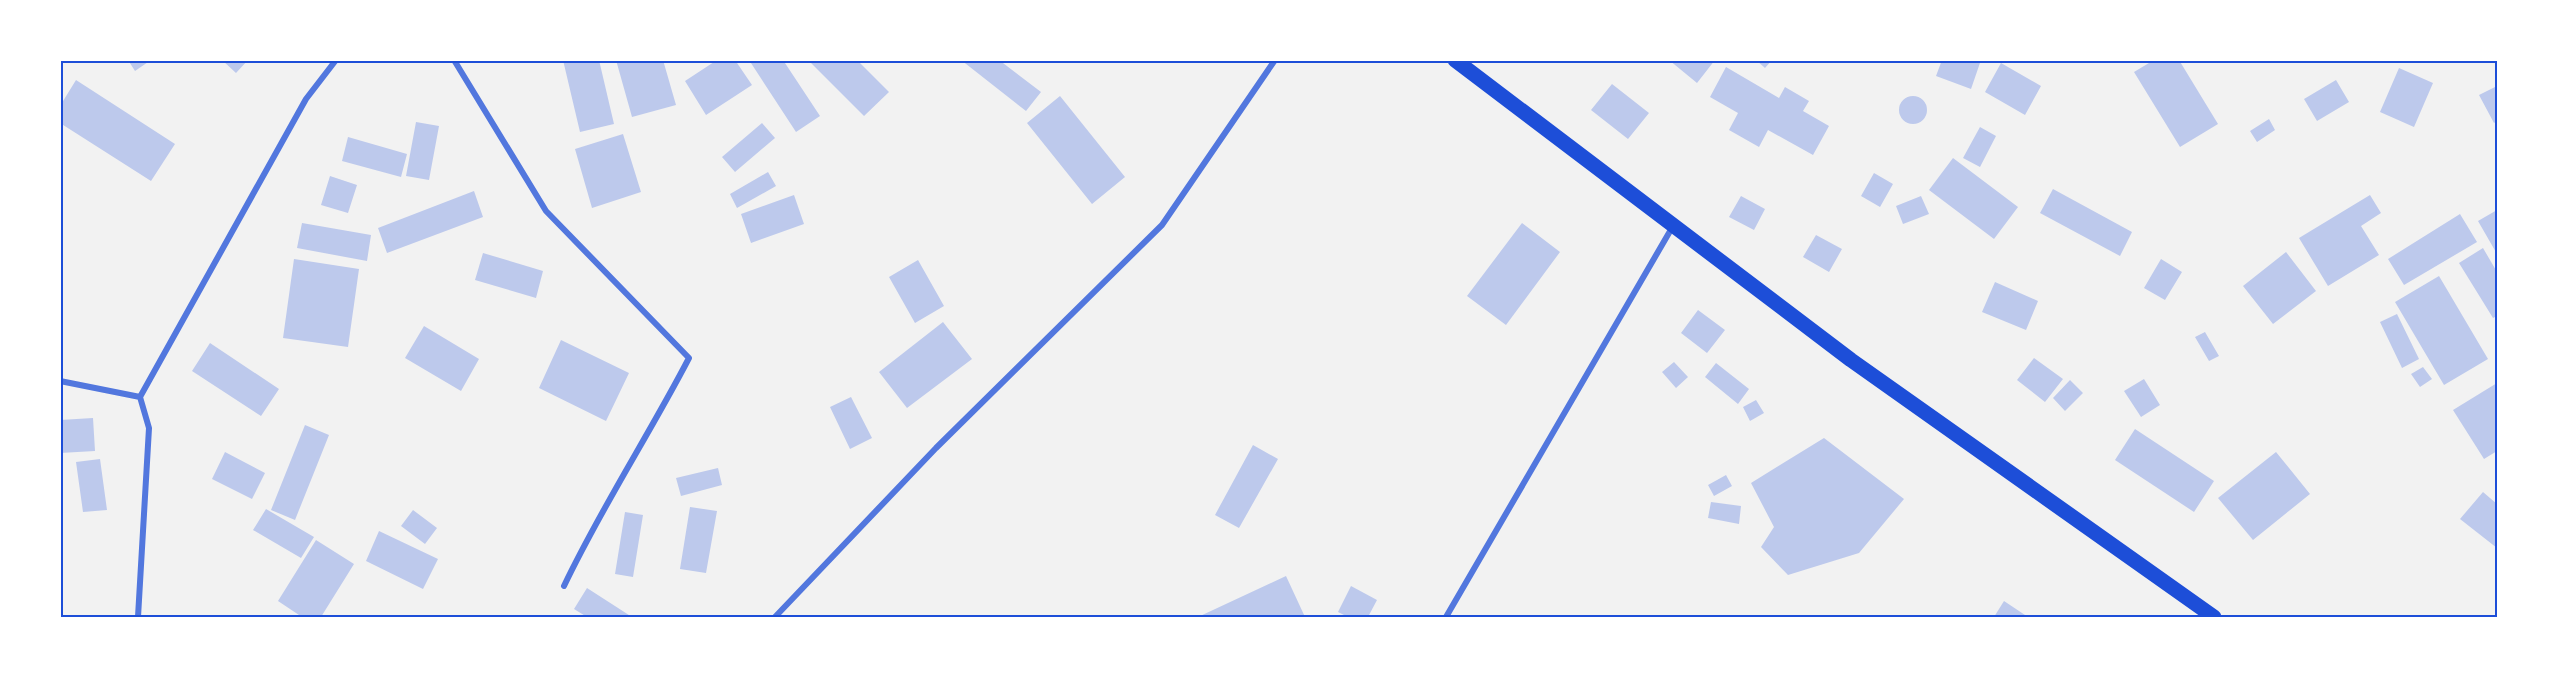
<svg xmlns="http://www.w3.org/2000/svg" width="2557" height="677" viewBox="0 0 2557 677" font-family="'Golos Text',sans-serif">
<rect width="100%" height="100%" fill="#f2f2f2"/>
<path fill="#bdc9ec" d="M128,60H151L135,71Z
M222,60H248L236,73Z
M563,60H599L614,124L580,132Z
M616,60H663L676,105L632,117Z
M717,60H735L752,85L706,115L685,81Z
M749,60H783L820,116L796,132Z
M808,60H857L889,92L864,116Z
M961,60H999L1041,92L1026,111Z
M1669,60H1715L1697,83Z
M1756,60H1772L1765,68Z
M1942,60H1981L1971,89L1936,76Z
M2154,60H2179L2218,124L2180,147L2134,72Z
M2001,63L2041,86L2025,115L1985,92Z
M1726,67L1779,98L1785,87L1809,101L1803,111L1829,126L1813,155L1768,130L1759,147L1729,130L1738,113L1710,97Z
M2399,68L2433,83L2414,127L2380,112Z
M76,80L175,144L151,181L60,123V106Z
M2336,80L2349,102L2317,121L2304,99Z
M1612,84L1649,113L1628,139L1591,110Z
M2497,86V121L2494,123L2479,95Z
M1899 110a14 14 0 1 1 28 0a14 14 0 1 1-28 0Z
M1060,96L1125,177L1092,204L1027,123Z
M2269,119L2275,130L2257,142L2250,131Z
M416,122L439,126L429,180L406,176Z
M762,123L775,138L735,172L722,157Z
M1980,127L1996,136L1980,167L1963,158Z
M623,134L641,192L592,208L575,149Z
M348,137L407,154L401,177L342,161Z
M1953,158L2018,207L1994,239L1929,190Z
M768,172L776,186L737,208L730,194Z
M1874,173L1893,184L1880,207L1861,196Z
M330,176L357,185L348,213L321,205Z
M2053,189L2132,232L2120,256L2040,213Z
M474,191L483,217L387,253L378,228Z
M794,195L804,224L751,243L741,214Z
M2370,195L2381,213L2361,226L2379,255L2328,286L2299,238Z
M1741,196L1765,209L1754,230L1729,217Z
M1921,196L1929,214L1903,224L1896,206Z
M2497,210V254L2478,221Z
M2460,214L2477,242L2404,285L2388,259Z
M302,223L371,235L367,261L297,248Z
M1522,223L1560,252L1506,325L1467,296Z
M1816,235L1842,249L1829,272L1803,257Z
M2483,248L2497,272V316L2493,318L2459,263Z
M2286,252L2316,291L2273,324L2243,286Z
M483,253L543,271L536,298L475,280Z
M294,259L359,269L348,347L283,338Z
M2161,259L2182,272L2165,300L2144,288Z
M918,260L944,306L915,323L889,277Z
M2439,276L2488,359L2444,385L2395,302Z
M1995,282L2038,301L2026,330L1982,312Z
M1698,310L1725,330L1707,353L1681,333Z
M2397,314L2419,359L2402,368L2380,322Z
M943,322L972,359L907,408L879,372Z
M424,326L479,359L461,391L405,358Z
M2205,332L2219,356L2209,361L2195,337Z
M561,340L629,373L606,421L539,388Z
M210,343L279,389L261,416L192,371Z
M2034,358L2063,379L2045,402L2017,380Z
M1674,362L1688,377L1676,388L1662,372Z
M1716,363L1749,389L1738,404L1705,377Z
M2423,367L2432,379L2420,387L2411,374Z
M2144,379L2160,405L2141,417L2124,391Z
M2070,380L2083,393L2065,411L2053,398Z
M2497,383V451L2484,459L2453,410Z
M851,397L872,438L850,449L830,407Z
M1756,400L1764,413L1750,421L1743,407Z
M93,418L95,451L60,453V420Z
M305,425L329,435L295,520L271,510Z
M2135,429L2214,481L2194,512L2115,460Z
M1824,438L1904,499L1859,553L1788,575L1761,547L1774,527L1751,483Z
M1253,445L1278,459L1239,528L1215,515Z
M225,452L265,473L252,499L212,479Z
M2276,452L2310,494L2253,540L2218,498Z
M100,459L107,510L83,512L76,462Z
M718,468L722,485L681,496L676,478Z
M1726,475L1732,486L1714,496L1708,485Z
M2483,492L2497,504V548L2460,519Z
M1711,502L1741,506L1739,524L1708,518Z
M690,507L717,511L706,573L680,569Z
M266,509L314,537L301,558L253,530Z
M413,510L437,528L425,544L401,526Z
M625,512L643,515L633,577L615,574Z
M379,531L438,559L423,589L366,561Z
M316,540L354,564L321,617H302L278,601Z
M1286,576L1305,617H1198Z
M1351,586L1377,600L1368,617H1348L1338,612Z
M587,588L632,617H587L574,609Z
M2004,601L2028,617H1994Z"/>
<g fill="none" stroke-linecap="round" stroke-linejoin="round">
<path stroke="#5277de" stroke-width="6" d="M454,60L546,211L689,358C649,435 601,508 564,586
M60,381L140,397
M138,617L149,428L140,397L306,99L336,60
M775,617L936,448L1162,225L1275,60
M1446,617L1673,226"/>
<path stroke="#1d4ed8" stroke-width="15" d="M1455,60L1851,360L2214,617"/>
</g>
<rect width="2557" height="677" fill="none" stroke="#ffffff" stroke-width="123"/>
<rect x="62" y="62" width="2434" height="554" fill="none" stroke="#1d4ed8" stroke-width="2"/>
</svg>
